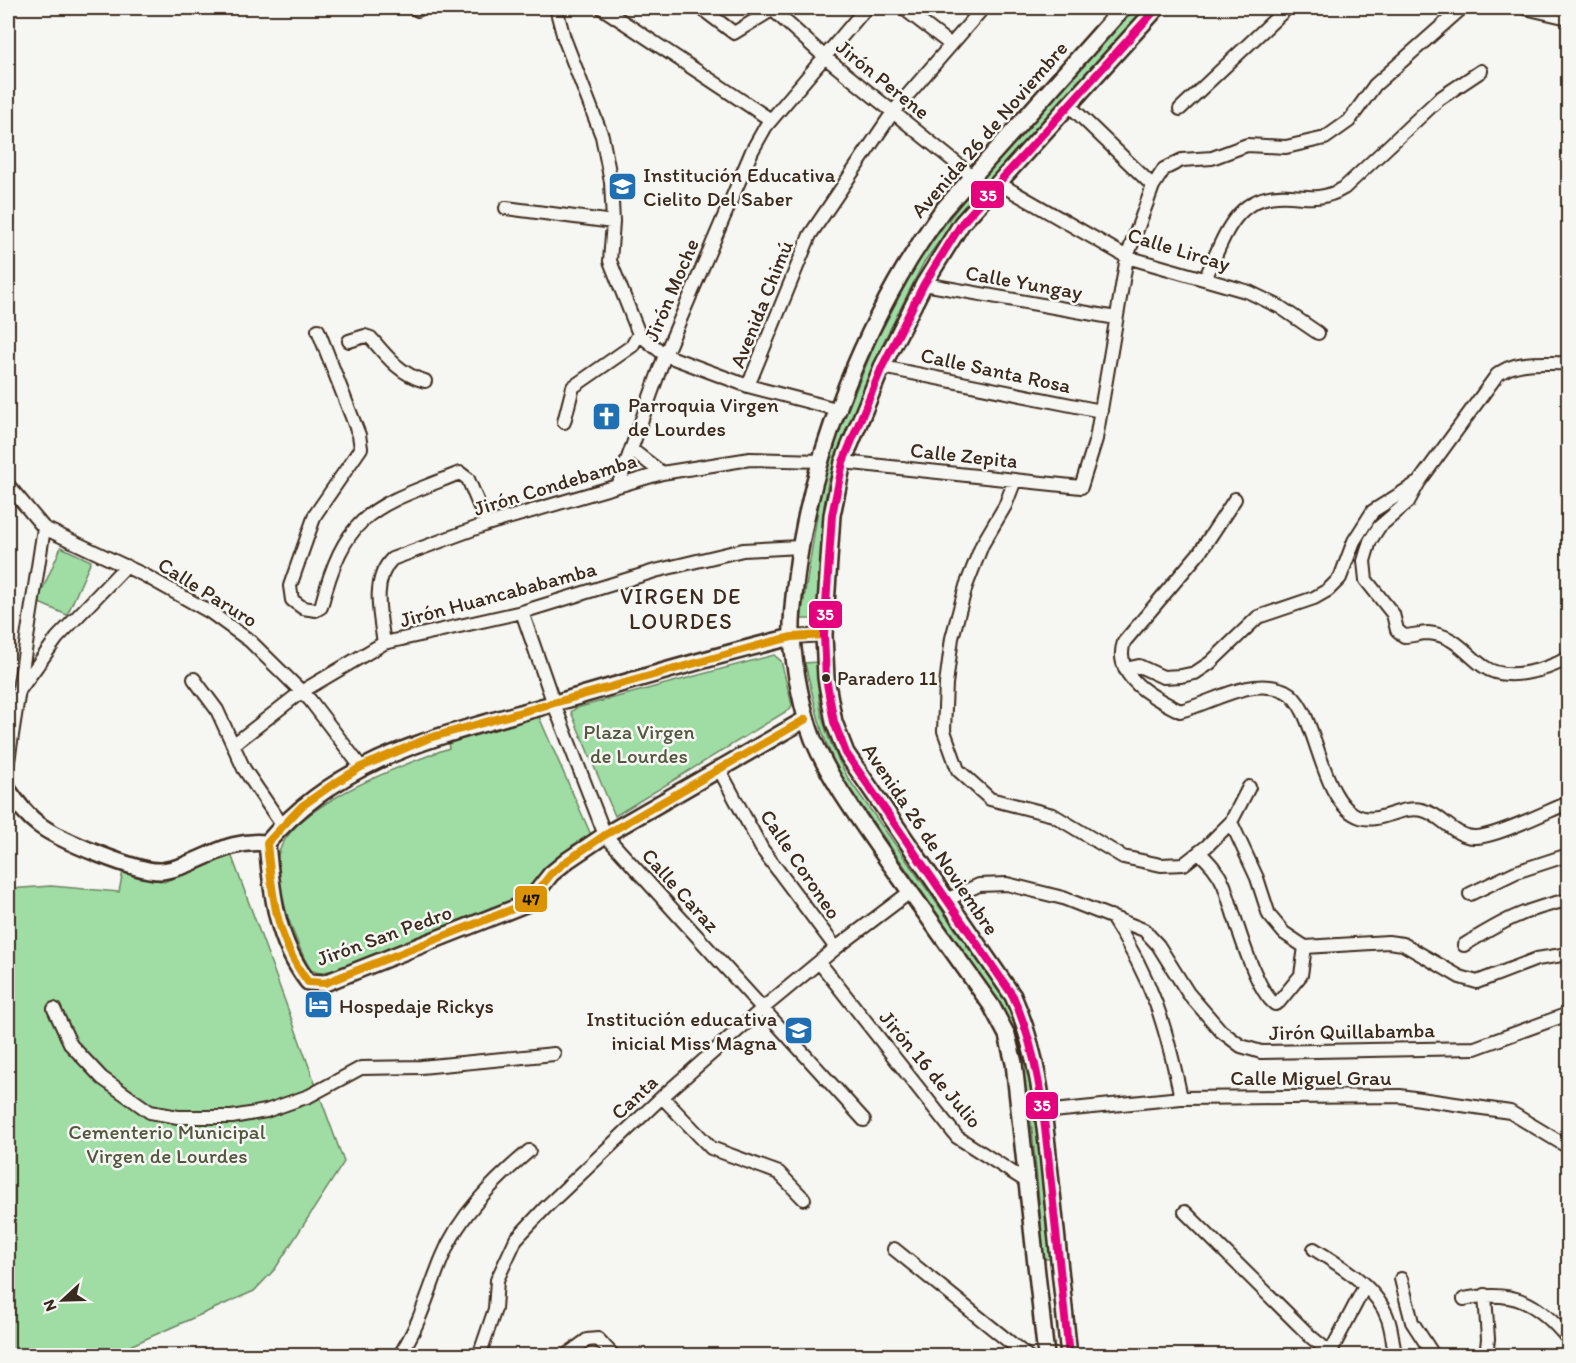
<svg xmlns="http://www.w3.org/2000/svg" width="1576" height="1363" viewBox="0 0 1576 1363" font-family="Itim,sans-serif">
<rect width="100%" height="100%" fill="#f6f6f2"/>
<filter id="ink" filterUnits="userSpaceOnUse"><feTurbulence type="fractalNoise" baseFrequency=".0167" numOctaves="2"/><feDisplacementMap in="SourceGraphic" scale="12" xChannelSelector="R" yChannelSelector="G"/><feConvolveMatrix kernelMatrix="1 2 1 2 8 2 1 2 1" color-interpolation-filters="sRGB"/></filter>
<g filter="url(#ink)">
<path fill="#9fdda5" stroke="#6d8462" stroke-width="1.5" d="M1135,8H1145L964,208L924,262L883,343L828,482L824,506L818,619H801L822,484L840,429L876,341L919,259L987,169Z
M61,547L91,561L67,615L37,602Z
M774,655L781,661L792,705L790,709L615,816L571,712L576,708Z
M817,662C818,713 823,733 848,778L1009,1005C1041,1084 1042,1174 1050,1259H1044C1036,1180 1034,1079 1003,1007L843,779C820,737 816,708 805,663Z
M539,717L592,837L573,845L518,897L494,911L350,967L319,973L310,970C296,942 278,897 277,865C275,809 406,764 449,748L448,741Z
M231,854L344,1162L275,1269L254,1291L132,1345L114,1355L8,1356V889L51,886L119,892L123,871L164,882Z"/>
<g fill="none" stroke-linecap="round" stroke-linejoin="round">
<defs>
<path id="minor" d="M414,8L418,10
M556,8L564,38L602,136L611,182L613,222L610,261L639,334L665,355L748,386L840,410
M602,8L771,120
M701,8L734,33L775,8
M903,8L951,45
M1105,8L1115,17
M1525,8L1568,18
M773,10L826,58L971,175
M1069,105L1153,186
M1180,109L1287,8
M998,183L1127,257L1249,292L1280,307L1318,333
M506,208L613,222
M1206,277C1225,235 1236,191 1291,196C1312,198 1326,199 1344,188L1439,99L1481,71
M924,284L1116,318
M318,330L359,435L361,448L315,515L290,586L292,600L303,608L316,610L321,607C346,510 374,507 460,473L468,479L487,524
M349,341L365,336L371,338C386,356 401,375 425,381
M882,367L1101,411
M748,386L810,235L893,112L983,8
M564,422L573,387L632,346L639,334
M631,449L662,473
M843,462L1081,487L1096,439L1127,257L1153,186L1164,169L1182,160L1212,158L1247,145L1286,147L1325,138L1349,121L1375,85L1462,8
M1015,480L1005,506L982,545L966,586L952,638L946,684L944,731L958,770L990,799L1053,815L1123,857L1161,865L1184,864L1207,846L1231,822L1249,787
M1419,482L1408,502L1379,527L1370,541L1364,561L1366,580L1393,614L1397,630L1404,636C1412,636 1420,633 1428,633C1455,635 1465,653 1483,666C1505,683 1547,670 1568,658
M619,483L665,355L752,151L766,126L866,8
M8,485L44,528L144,575L210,612L250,641L310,700L361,767
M1235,499L1200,552L1124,642C1112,677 1154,698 1180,711C1213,703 1249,676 1285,691C1318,706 1318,803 1360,817C1379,824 1402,805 1422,810C1441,814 1454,837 1474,837C1494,838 1548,811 1568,803
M522,612L554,704L605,835L864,1120
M792,637L824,635
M384,643C380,616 371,580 392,559L487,524L662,473L750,459L821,461
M1125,669L1139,666L1163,677L1181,676L1195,673L1210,663L1258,617L1314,598L1328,590L1340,578L1354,541L1373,511L1419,482L1497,375C1517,359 1544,364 1568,363
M194,679L217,710L244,769L282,825
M21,688L57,638L126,566
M233,745L301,692L384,643L522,612L655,571L743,550L800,547
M8,761L44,528
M719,769L762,849L836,948
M1231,822L1257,878L1269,915L1284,933L1305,947L1388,942L1403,944L1460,977L1477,982L1537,959L1568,954
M1199,852C1209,862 1218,871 1224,885C1233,910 1254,990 1275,1004L1279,1002L1301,975L1305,947
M1470,894L1516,872L1568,855
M946,900L979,885L1007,884L1063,898L1144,930L1158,945L1188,993L1221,1031L1241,1046L1261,1052L1475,1048L1568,1014
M1111,916C1152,979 1166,1025 1181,1098
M1464,945C1503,921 1523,910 1568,900
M819,962L957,1137L1029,1183
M54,1009L71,1045L102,1078L150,1112L178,1117H232L266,1111L309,1096L361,1068L421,1067L554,1054
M662,1097L711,1148L779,1173L804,1199
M1043,1112L1181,1098L1400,1096L1510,1112L1568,1147
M1185,1212L1311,1337L1334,1356
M894,1249L1027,1356
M1314,1249C1341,1266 1377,1287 1388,1319C1392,1330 1393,1344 1395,1356
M1401,1279L1412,1322L1434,1356
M1485,1295L1488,1339L1486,1356
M1464,1299C1513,1289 1538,1302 1568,1339
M1330,1353L1365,1286
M399,1356C420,1325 428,1292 442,1258C459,1215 494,1181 529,1151
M479,1356L495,1309L497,1280L516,1239L546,1207L662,1097L762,1009L836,948L910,892
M565,1356L587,1340L598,1339L614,1356"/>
<path id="major" d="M792,637C712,656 634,680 555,703C447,735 343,753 267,843C272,895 276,940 308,982L325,983L528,903L551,874L568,860L605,835L806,719
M8,790C17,803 26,815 38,824C57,839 138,873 162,871C200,866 224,838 267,843
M1046,1356L1014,1063L1007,1035L991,1005C956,956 921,907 886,858C860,820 831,782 813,739C802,710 794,668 792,637C791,618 794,597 796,578C811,453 867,314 942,211L1123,8
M1069,1356C1063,1298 1057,1240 1051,1183C1044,1117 1040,1057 1013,996L846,753L834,722L826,678L824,635L832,515L843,462L882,367L924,284L962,223L1157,8"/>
</defs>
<use href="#minor" stroke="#3b2a1e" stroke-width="16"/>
<use href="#major" stroke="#3b2a1e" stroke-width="20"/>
<use href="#minor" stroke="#f6f6f2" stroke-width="12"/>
<use href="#major" stroke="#f6f6f2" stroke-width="15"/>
<defs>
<path id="bus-1" d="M806,719L605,835L568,860L551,874L528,903L325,983L308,982C276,940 272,895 267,843L302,806L329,787L361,767L429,738L767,643L792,637L824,635"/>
<path id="bus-2" d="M1069,1356C1063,1298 1057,1240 1051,1183C1044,1117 1040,1057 1013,996L846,753L834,722L826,678L824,635L832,515L843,462L882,367L924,284L962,223L1157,8"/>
</defs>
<use href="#bus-1" stroke="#f6f6f2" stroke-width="12"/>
<use href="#bus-2" stroke="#f6f6f2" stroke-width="12"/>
<use href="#bus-1" stroke="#db9304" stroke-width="8"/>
<use href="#bus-2" stroke="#e5007d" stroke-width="8"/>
</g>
</g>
<defs>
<symbol id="school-square" viewBox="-11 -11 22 22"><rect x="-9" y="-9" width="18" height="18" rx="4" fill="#1f6fb2" stroke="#f6f6f2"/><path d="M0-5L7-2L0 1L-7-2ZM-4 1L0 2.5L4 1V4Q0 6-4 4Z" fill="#fff"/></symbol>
<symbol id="church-square" viewBox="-11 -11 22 22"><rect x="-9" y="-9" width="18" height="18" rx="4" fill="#1f6fb2" stroke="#f6f6f2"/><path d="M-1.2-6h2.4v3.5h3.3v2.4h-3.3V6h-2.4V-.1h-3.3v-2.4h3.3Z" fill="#fff"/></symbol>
<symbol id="hotel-square" viewBox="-11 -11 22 22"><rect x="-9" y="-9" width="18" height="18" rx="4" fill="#1f6fb2" stroke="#f6f6f2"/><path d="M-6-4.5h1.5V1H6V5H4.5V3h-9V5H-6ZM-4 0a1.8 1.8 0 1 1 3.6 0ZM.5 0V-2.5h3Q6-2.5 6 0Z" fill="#fff"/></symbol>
</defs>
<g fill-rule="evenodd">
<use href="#school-square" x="606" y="170" width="33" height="33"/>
<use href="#church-square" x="590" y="400" width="33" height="33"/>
<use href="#hotel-square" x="302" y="988" width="33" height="33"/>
<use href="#school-square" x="782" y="1014" width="33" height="33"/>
</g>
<circle fill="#3b2a1e" stroke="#f6f6f2" stroke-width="2" cx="826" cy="678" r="5"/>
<g text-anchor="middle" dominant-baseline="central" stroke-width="5" stroke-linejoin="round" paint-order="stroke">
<g font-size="20" fill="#3b2a1e" stroke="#f6f6f2" text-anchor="start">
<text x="837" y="678">Paradero 11</text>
</g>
<g font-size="21" fill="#3b2a1e" stroke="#f6f6f2">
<text transform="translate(883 79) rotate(39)">Jirón Perene</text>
<text transform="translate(989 129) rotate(-49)">Avenida 26 de Noviembre</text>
<text transform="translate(1179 249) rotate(17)">Calle Lircay</text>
<text transform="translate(1024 282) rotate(10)">Calle Yungay</text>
<text transform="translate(671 290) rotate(-67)">Jirón Moche</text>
<text transform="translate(761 304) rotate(-68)">Avenida Chimú</text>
<text transform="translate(996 370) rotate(12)">Calle Santa Rosa</text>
<text transform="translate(964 455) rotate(6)">Calle Zepita</text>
<text transform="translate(555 484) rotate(-17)">Jirón Condebamba</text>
<text transform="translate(208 592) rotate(32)">Calle Paruro</text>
<text transform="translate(498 594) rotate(-15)">Jirón Huancababamba</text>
<text transform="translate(931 839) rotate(56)">Avenida 26 de Noviembre</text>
<text transform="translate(801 864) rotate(56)">Calle Coroneo</text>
<text transform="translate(681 890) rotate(48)">Calle Caraz</text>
<text transform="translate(384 935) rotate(-20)">Jirón San Pedro</text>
<text transform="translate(1352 1031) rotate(-1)">Jirón Quillabamba</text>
<text transform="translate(931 1069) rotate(50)">Jirón 16 de Julio</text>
<text x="1311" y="1077">Calle Miguel Grau</text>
<text transform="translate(634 1097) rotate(-43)">Canta</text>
</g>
<g font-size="21" fill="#3b2a1e" stroke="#f6f6f2" text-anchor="start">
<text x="643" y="174">Institución Educativa<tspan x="643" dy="24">Cielito Del Saber</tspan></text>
<text x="628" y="404">Parroquia Virgen<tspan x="628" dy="24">de Lourdes</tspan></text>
<text x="339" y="1005">Hospedaje Rickys</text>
<text x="777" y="1018" text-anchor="end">Institución educativa<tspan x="777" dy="24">inicial Miss Magna</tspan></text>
</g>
<g font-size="21" fill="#545740" stroke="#f6f6f2">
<text x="639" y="731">Plaza Virgen<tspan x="639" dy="24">de Lourdes</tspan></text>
<text x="167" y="1131">Cementerio Municipal<tspan x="167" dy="24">Virgen de Lourdes</tspan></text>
</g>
<g font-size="22" letter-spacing="1.5" fill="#3b2a1e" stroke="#f6f6f2">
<text x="681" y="596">VIRGEN DE<tspan x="681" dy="25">LOURDES</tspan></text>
</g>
</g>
<g stroke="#f6f6f2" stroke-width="2">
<rect x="970" y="180" width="35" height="29" rx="6" fill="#e5007d"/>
<rect x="808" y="600" width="35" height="29" rx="6" fill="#e5007d"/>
<rect x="514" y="885" width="34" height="28" rx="6" fill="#db9304"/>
<rect x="1025" y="1091" width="34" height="29" rx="6" fill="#e5007d"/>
</g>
<g font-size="16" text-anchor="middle" font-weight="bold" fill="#fff">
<text x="988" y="201">35</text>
<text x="825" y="620">35</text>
<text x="1042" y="1111">35</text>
</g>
<g font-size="16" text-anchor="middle" font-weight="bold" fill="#111">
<text x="531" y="905">47</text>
</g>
<rect width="1576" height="1363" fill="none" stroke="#f6f6f2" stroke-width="30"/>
<rect x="15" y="15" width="1546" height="1333" fill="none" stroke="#3b2a1e" stroke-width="2" filter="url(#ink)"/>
<g transform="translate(63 1300) rotate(248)" stroke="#f6f6f2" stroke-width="4.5" paint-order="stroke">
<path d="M0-4.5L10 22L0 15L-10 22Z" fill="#3b2a1e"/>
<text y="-9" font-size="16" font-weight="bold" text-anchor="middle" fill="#3b2a1e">N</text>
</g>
</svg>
